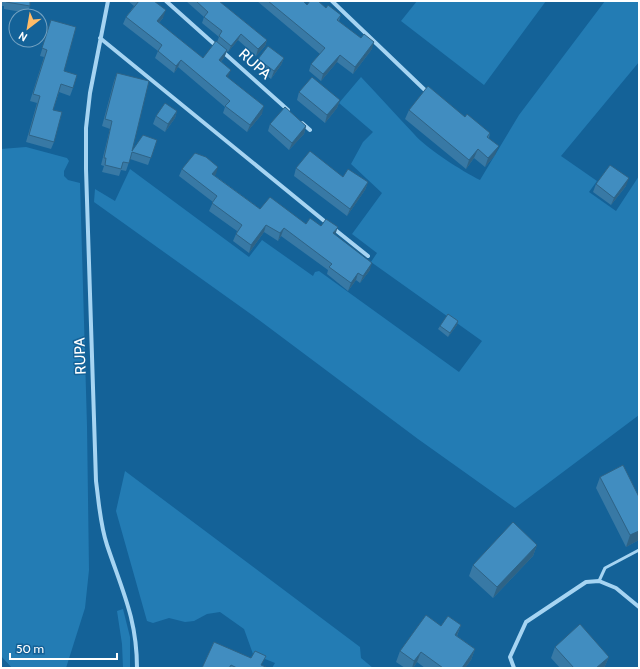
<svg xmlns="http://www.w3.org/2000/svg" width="640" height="669" viewBox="0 0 640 669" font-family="Cabin,sans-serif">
<rect width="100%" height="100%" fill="#146298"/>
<path fill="#237cb4" d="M417,1H546L484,85L401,21Z
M605,1H639V62L561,156L597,181L589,192L616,211L639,176V415L515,508L418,439L259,320L94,202L95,189L115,201L130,169L249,257L262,240L313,276L315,272L319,271L459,372L482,341L371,262L377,253L352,234L382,193L351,164L363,142L373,132L339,103L361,77C379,96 396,115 414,134C427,149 462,171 480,180L519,115Z
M26,147L67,158L69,161L64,171V176L68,180L80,183L87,426L89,570L85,608L66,668H12L1,656V149Z
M125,471L360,647L361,658L373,668H272L275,663L253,654L244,629L220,612L207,614L194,621L185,622L169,618L153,623L147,621L116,511Z
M123,609L130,637V668H123L122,644L117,611Z"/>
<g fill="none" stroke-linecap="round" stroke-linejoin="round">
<path stroke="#a6d4f2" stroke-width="3" d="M599,581L605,568L639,550"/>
<path stroke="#a6d4f2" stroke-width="4" d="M108,1L90,93L86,128V169L96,481C99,503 100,524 107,545C122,590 137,619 137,668
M166,1L288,110
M332,1L428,93
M100,38L328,224
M302,123L310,130
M333,228L368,256
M514,668L510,657L526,622L586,582L599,581L616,588L639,607"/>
</g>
<path fill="#3879a5" d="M1,1H30V6L27,13L4,9V6H1Z
M128,1H154L163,18L159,23L203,58L217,42L219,37L202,23L204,17L186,1H219L267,40L265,46L256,56L238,40L228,52L227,51L224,58L221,62L228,77V78L262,114L247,132L223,113L225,107L178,67L174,73L155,58L158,51L123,24L126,17L134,6Z
M257,1H303L307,5L326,8L341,15L339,21L372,49L353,74L337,62L321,81L309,71L311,64L320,54Z
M51,20L64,71L73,88L70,96L59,92L53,110L54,142L51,149L26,142L37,103L30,101L44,57L40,56Z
M284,58L281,65L271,79L255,66L258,59Z
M117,73L132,151L157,140L148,165L130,159L126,171L121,170L119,176L102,172L104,166L101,165L110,129L102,126L114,81Z
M299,92L340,100L337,108L325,123L297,100Z
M409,110L465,117L490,133L489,138L495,155L485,167L474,158L466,169L405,119Z
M177,111L175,118L165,132L153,124L156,116Z
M270,124L306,126L304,134L289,150L268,131Z
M296,168L343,177L368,182L365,190L347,216L294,176Z
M182,169L216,174L214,175L260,209L306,224L321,226L335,235L370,270L360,283L356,280L348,291L327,274L328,270L281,236L278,241L264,232L249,253L233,241L236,234L237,231L209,211L213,202L179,176Z
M596,184L626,186L611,205L593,192Z
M458,321L457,325L448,337L438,329L440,326Z
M600,477L639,497V540L626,547L596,488Z
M537,545L533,556L493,598L469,576L473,565Z
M461,625L457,636L475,649L471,660L465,668H425L417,662L413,668H405L396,662L400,651L441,626Z
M214,642L262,665L268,668H202Z
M555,647L609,657L604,668H560L551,658Z"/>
<path fill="#2e6386" d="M166,10L163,18L154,28L157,21Z
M241,34L238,40L228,52L231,46Z
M267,40L265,46L256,56L258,49Z
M374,42L372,49L353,74L355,67Z
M227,50L224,58L216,67L219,60Z
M340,55L337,62L321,81L323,74Z
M284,58L281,65L271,79L274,71Z
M181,60L178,67L174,73L176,66Z
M231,70L228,77L223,83L226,76Z
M340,100L337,108L325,123L327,115Z
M264,106L262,114L247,132L250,125Z
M177,111L175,118L165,132L168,124Z
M306,126L304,134L289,150L292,143Z
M499,146L495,155L485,167L488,158Z
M478,149L474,158L466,169L469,160Z
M218,167L216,174L210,181L212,174Z
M629,178L626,186L611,205L614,198Z
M368,182L365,190L347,216L350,209Z
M266,225L264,232L249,253L251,245Z
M338,227L335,235L333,233Z
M284,228L281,236L278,241L280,233Z
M372,263L370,270L360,283L363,276Z
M358,273L356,280L348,291L351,283Z
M458,321L457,325L448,337L450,333Z
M639,531V540L626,547L630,535Z
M537,545L533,556L493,598L497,587Z
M461,625L457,635L451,645L455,635Z
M475,649L471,660L465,668H462Z
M421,652L417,662L413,668H412L414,661Z
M609,657L604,668H596Z"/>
<path fill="#418dc0" stroke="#2e6386" d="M6,1H30V6L6,2Z
M139,1H154L166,10L157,21L203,58L216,41L227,50L219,60L231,70L226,76L264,106L250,125L225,106L230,101L181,60L176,66L158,51L162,45L126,17Z
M196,1H219L267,40L258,49L241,34L231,46L219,36L222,31L204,17L208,12Z
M268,1H303L307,5L310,1H318L326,8L328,5L341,15L337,20L361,38L364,34L374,42L355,67L340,55L323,74L311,64L325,48Z
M51,20L76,27L64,71L77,75L73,88L61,84L53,110L62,112L54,142L29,135L40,96L33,94L47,50L42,48Z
M268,46L284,58L274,71L258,59Z
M117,73L149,81L132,151L143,135L157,140L151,158L132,152L129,163L123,162L121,169L105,165L106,158H104L112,121L105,119Z
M312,77L340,100L327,115L299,92Z
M428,86L465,117L467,114L490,133L487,137L499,146L488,158L478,149L469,160L409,110Z
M165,103L177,111L168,124L156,116Z
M285,107L306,126L292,143L270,124Z
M310,151L343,177L348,169L368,182L350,209L296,168Z
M195,153L206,157L218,167L212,174L260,209L270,197L306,224L310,218L321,226L326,219L338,227L333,233L372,263L363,276L358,273L351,283L329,267L332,264L284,228L280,233L266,225L251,245L236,234L242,225L212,203L217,196L182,169Z
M610,165L629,178L614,198L596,184Z
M448,314L458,321L450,333L440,326Z
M623,465L639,497V531L630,535L600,477Z
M513,522L537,545L497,587L473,565Z
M426,615L441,626L448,616L461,625L455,635L475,649L462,668H443L421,652L414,661L400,651Z
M580,624L609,657L596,668H574L555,647Z
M214,642L251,658L255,651L266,656L261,665L268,668H237L231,665L229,668H202Z"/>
<g text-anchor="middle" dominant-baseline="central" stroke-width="3" stroke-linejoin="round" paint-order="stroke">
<g font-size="15" fill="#fff" stroke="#146298">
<text transform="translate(255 64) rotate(42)">RUPA</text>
<text transform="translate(80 356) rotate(-92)">RUPA</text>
</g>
</g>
<rect width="640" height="669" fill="none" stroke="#ffffff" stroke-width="4"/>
<g transform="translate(28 28) rotate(211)"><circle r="19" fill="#146298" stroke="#72a1c1"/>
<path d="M0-3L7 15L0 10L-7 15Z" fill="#ffbc68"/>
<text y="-6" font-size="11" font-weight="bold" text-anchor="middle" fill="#ffffff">N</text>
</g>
<path d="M10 653v6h107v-6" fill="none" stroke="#ffffff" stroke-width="2"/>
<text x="16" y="653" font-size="12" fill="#ffffff" stroke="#146298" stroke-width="3" paint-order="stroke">50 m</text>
</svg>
